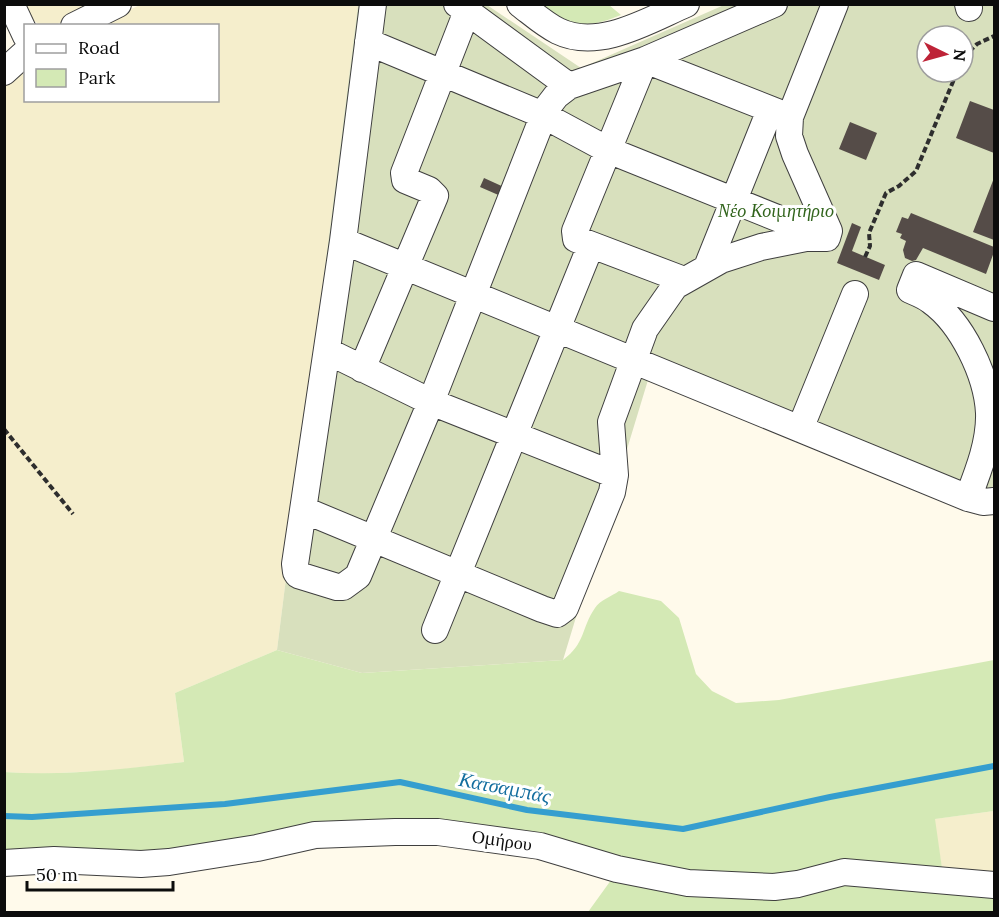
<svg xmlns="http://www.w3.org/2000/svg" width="999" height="917" viewBox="0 0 999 917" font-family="Lora,serif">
<rect width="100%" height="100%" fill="#fffaeb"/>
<path fill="#f5eecc" d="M25,5H99L53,26L40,25L30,18Z
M140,5H358L277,650L175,693L184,762L117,770L39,774L5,772L4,84L25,63L26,100H218V26L97,25Z
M994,811V878L943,875L934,819Z"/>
<path fill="#d4e9b5" d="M538,5H609L621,15C585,30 570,26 538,5Z
M619,591L661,601L679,618L696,674L712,691L736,703L779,700L994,660V811L935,819L943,875L702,877L529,837L175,850L5,854L4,772C65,776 124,769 184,762L175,693L277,650L362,673L563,660C586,643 581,628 595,608C599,601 612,596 619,591Z
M614,876L836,882L994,890V912H588Z"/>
<path fill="#d8e0bd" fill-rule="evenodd" d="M358,5H487L581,68L724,5H994V514L970,507L648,380L563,660L362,673L277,650ZM927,36H963V72H927Z"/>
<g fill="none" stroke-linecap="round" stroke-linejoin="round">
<path stroke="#359ecf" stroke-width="6" d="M4,816L32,817L225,804L400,782L527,810L683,829L830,797L994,766"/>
</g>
<path fill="#554c48" d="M970,101L994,110V153L956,138Z
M850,122L877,133L866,160L839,149Z
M484,178L506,188L503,197L480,187Z
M994,178V240L973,232Z
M911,213L994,247V252L986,274L923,248L916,260L912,261L905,258L903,250L906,241L900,238L902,234L896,232L902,217L908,219Z
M852,223L861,227L852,251L885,265L879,280L837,263Z"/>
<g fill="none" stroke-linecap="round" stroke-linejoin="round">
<defs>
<path id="minor" d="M11,4L26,36
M373,4L343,241L295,564L296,572L298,575L337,587H343L358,576L431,402L546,109L556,96L569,86L645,60L774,4
M457,4L569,86
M520,4C532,13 544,24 558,31C599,51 649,20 686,4
M968,4L969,8
M74,26L118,4
M368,42L543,115L608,150L822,236
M4,72L26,52
M343,241L968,498L983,502L994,501
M707,267L770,110
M684,280L576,239L575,231L645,60L790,117
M327,351L431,402L615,475
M362,369L435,196L429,190L405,180L404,173L467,11
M800,429L855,294
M968,498C978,472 990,442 989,413C987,375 962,323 931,301C925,296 917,293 910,290L916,275L994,308
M304,510L542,609L557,614L565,608L612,492L615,475L611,422L645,329L675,286L721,260L761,247L806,238H827L829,231L795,154L789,136L790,117L835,4
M435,630L591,245
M4,863L54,860L141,864L169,862L257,848L315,835L395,832H438L540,846L617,869L688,883L774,887L798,884L844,872L994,885"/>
</defs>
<use href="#minor" stroke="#3f3f3f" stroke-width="28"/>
<path stroke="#2e2e2e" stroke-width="4" stroke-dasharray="6 3" stroke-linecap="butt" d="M963,58L977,44L994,36
M865,257L870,246L869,233L886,193L899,186L916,171L957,72
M4,429L73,514"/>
<use href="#minor" stroke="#fff" stroke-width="26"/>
</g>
<g text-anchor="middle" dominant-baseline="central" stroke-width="6" stroke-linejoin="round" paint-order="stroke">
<g font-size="18" font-style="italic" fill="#31641c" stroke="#fff">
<text x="776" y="210">Νέο Κοιμητήριο</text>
</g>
<g font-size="18" fill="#0c0c0c" stroke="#fff">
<text transform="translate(502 840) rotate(8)">Ομήρου</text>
</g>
<g font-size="20" font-style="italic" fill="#146e9f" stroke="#fff">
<text transform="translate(505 787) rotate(11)">Κατσαμπάς</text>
</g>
</g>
<rect width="999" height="917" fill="none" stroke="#0c0c0c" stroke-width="12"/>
<rect x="24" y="24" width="195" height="78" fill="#ffffff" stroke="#9e9e9e" stroke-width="1.5"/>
<rect x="36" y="44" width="30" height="9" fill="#ffffff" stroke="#9e9e9e" stroke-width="1.5"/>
<text x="78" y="54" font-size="18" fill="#0c0c0c">Road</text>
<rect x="36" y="69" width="30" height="18" fill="#d4e9b5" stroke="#9e9e9e" stroke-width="1.5"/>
<text x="78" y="84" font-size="18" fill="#0c0c0c">Park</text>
<g transform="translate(945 54) rotate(95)"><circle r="28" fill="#ffffff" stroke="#9e9e9e" stroke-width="1.5"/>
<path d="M0-4.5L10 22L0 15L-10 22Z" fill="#be2337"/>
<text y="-9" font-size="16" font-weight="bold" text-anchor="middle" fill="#0c0c0c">N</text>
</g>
<path d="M27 881v9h146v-9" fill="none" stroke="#0c0c0c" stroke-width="3"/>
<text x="36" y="881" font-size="18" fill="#0c0c0c" stroke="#ffffff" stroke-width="4.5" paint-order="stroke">50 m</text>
</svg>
